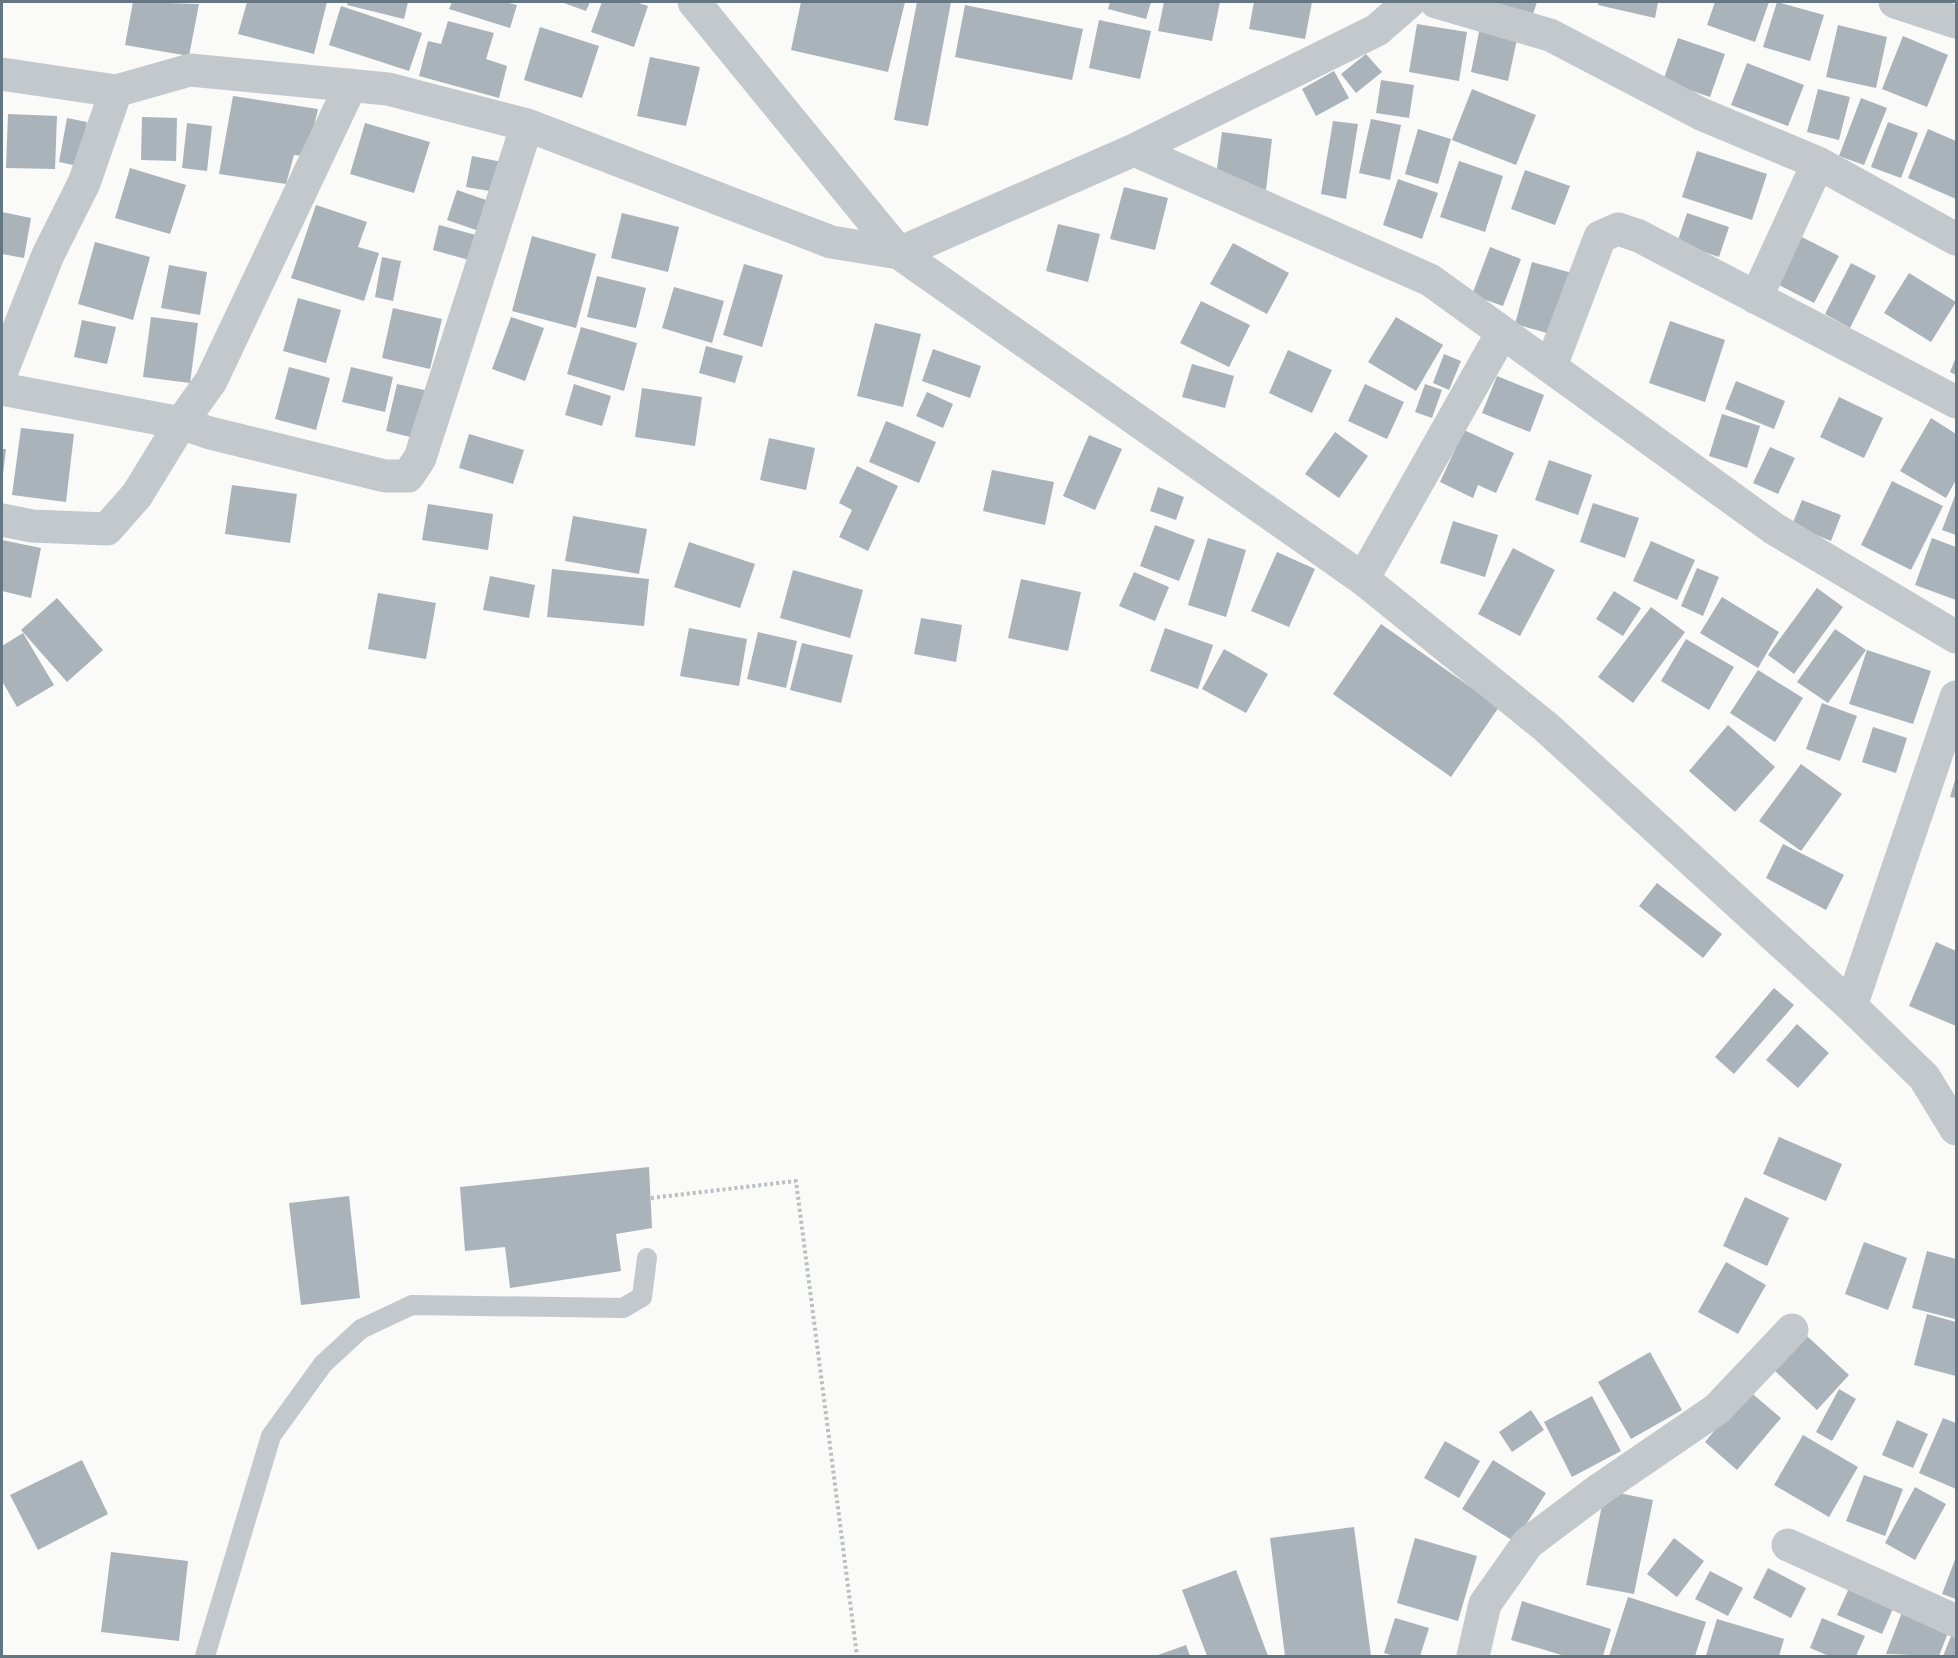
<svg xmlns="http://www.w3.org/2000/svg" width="1958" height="1658" viewBox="0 0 1958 1658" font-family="'Golos Text',sans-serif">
<rect width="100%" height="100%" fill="#fafaf8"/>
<path fill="#aab3b9" d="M133,2L199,4L189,56L125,45Z
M247,2H327L314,54L238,34Z
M348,2H408L404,19L347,5Z
M452,2H505L517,5L510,28L449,9Z
M561,2H590L586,11Z
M602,2H636L648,6L634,47L591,32Z
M801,2H905L888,72L791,50Z
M917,2H951L928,126L894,120Z
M1110,2H1151L1146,19L1108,9Z
M1164,2H1220L1212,41L1158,31Z
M1254,2H1312L1305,39L1249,29Z
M1492,2H1537L1531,20Z
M1598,2H1658L1655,18L1598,5Z
M1715,2H1769L1755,42L1707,25Z
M1777,2L1824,15L1810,61L1763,47Z
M965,5L1083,29L1072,80L955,57Z
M341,6L422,33L409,71L329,45Z
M1099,20L1151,31L1140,79L1089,68Z
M448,21L494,33L486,59L507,66L499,98L419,76L428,41L441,44Z
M1417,24L1467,32L1459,81L1409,72Z
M1838,25L1887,37L1876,88L1826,77Z
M540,27L599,46L582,98L524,80Z
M1480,27L1518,35L1508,81L1471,72Z
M1903,36L1948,55L1927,107L1882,89Z
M1678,38L1725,54L1710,97L1663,81Z
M1366,54L1382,72L1356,93L1341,74Z
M650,57L700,67L686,126L637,116Z
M1747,63L1804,85L1788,126L1731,105Z
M1334,71L1349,98L1316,116L1302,89Z
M1381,80L1414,85L1409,118L1376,113Z
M1472,89L1536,115L1516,165L1452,140Z
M1818,89L1850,97L1839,140L1807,132Z
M233,96L318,109L307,156L294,155L286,184L219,174Z
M1861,98L1887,108L1864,165L1839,156Z
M8,114L57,116L55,169L6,168Z
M142,117L177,118L176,161L141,160Z
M67,118L87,122L78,166L59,162Z
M1371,119L1401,125L1390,180L1359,173Z
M1333,121L1358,124L1346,199L1321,194Z
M1888,122L1918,133L1901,178L1871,167Z
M187,123L212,126L207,171L182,168Z
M365,123L430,142L414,193L350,174Z
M1418,129L1451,139L1438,184L1405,174Z
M1928,129L1956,141V199L1908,178Z
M1222,132L1272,139L1266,190L1215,183Z
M1697,151L1767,174L1752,220L1682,197Z
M472,156L502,162L496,192L466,187Z
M1459,161L1503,176L1485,232L1440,217Z
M130,168L186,185L170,234L115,218Z
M1525,170L1570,186L1555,225L1511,209Z
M1398,179L1438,193L1422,239L1383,225Z
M1124,187L1168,198L1155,250L1110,239Z
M457,190L489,201L479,231L447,220Z
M316,205L367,222L358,247L379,253L364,301L291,278Z
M2,212L31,218L24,258L2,254Z
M622,213L679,227L668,272L611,258Z
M1687,213L1729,227L1719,257L1677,243Z
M1058,224L1100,234L1088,282L1046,271Z
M439,225L476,235L469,260L433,250Z
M1796,234L1839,256L1814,303L1771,281Z
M532,236L596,254L576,328L512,311Z
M95,242L150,257L133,320L78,304Z
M1233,243L1289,273L1267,314L1210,284Z
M1490,247L1521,259L1503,306L1472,295Z
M382,257L401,261L393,301L375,297Z
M1532,262L1572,273L1554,335L1515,324Z
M1851,263L1876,276L1850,328L1825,314Z
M744,264L783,275L762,347L723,335Z
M169,265L207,272L200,315L161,308Z
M1909,273L1956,302L1931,342L1884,313Z
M597,276L646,288L636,328L587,317Z
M674,287L724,301L712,343L662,328Z
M298,298L341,310L326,363L283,351Z
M1201,301L1250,325L1229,367L1180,343Z
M393,308L442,319L430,369L382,358Z
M151,317L198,323L190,383L143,377Z
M511,317L544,328L525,381L492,369Z
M1396,317L1443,345L1416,391L1368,362Z
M82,320L116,327L107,364L74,357Z
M1670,321L1725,340L1705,402L1649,383Z
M875,323L921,334L903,407L857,396Z
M581,327L637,343L624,391L567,374Z
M706,346L743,356L735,383L699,373Z
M933,349L981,366L970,398L922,381Z
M1288,350L1332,370L1312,413L1269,393Z
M1444,354L1461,361L1449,390L1433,383Z
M1956,357V375L1950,372Z
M1192,364L1234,376L1225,408L1182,397Z
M289,367L330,378L316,430L275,419Z
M351,367L393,377L385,412L342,402Z
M1497,376L1544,395L1530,432L1482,413Z
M1736,381L1785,401L1774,429L1725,409Z
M397,384L429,391L418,439L386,431Z
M574,384L611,396L602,426L565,415Z
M1365,384L1404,402L1387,439L1348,421Z
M1425,384L1442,390L1432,418L1415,412Z
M642,388L702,397L695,446L635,437Z
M927,392L953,404L943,428L916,416Z
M1839,397L1883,418L1864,458L1820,437Z
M1722,414L1760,426L1747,468L1709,456Z
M1931,418L1956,434V480L1946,498L1900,471Z
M886,421L936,442L919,483L869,462Z
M21,428L74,434L66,502L12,495Z
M1464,430L1514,453L1496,493L1478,485L1473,498L1440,482Z
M1335,432L1368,456L1339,498L1305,474Z
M469,434L524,450L513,484L459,468Z
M1089,435L1122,449L1095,510L1063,496Z
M769,438L815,448L806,490L760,480Z
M1770,447L1795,458L1778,494L1753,483Z
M2,449H6L3,474H2Z
M1549,460L1592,475L1578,515L1535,500Z
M857,466L898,486L868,551L839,537L852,510L839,503Z
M992,470L1054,482L1045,525L983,511Z
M1892,481L1943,506L1911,570L1861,545Z
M232,485L297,494L290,543L225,534Z
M1158,487L1184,497L1176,520L1150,511Z
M1956,493V535L1942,530Z
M1802,500L1841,515L1831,541L1792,525Z
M1593,503L1639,518L1625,558L1580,542Z
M428,504L493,514L488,550L422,540Z
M573,516L647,529L639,574L565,561Z
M1453,521L1498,535L1485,577L1440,563Z
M1155,525L1195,540L1179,581L1140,566Z
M1208,538L1246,550L1226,617L1188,605Z
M1932,538L1956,547V600L1915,585Z
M2,540L41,548L31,598L2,591Z
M1651,541L1695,560L1677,600L1633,581Z
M689,542L755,564L740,608L674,587Z
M1513,548L1555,570L1520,636L1478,614Z
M1277,552L1315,569L1289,627L1251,611Z
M1697,568L1719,577L1703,616L1681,606Z
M552,569L649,579L644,626L547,617Z
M793,570L863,590L850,638L780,618Z
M1134,572L1169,587L1155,621L1119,606Z
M490,576L535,585L529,618L483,610Z
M1021,579L1081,592L1068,651L1008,638Z
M1817,588L1843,607L1794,674L1768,655Z
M1614,591L1641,608L1623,636L1596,619Z
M378,593L436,603L426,659L368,649Z
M1722,597L1779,632L1758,668L1700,633Z
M57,598L103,650L67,682L21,630Z
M1651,607L1685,632L1633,703L1598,677Z
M921,618L962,625L956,662L914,654Z
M1381,624L1499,707L1451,777L1333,694Z
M689,628L747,639L739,686L680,676Z
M1165,628L1213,645L1198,689L1150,671Z
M1835,629L1866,650L1828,703L1797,682Z
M758,632L797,641L786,688L747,679Z
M23,633L54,685L17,707L2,681V646Z
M1686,639L1734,667L1709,710L1661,681Z
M802,643L853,655L841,703L790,690Z
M1224,649L1268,674L1246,713L1202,689Z
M1867,650L1931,671L1913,724L1849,704Z
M1758,670L1803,698L1775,742L1730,713Z
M1822,703L1857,716L1840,761L1806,749Z
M1728,725L1775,767L1735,812L1689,771Z
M1873,727L1907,738L1896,773L1862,762Z
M1801,764L1842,794L1801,851L1759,821Z
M1956,777V798L1950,797Z
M1783,844L1844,875L1826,910L1766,878Z
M1657,883L1722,934L1703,958L1639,906Z
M1936,942L1956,951V1026L1909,1006Z
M1774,988L1794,1005L1734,1074L1715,1057Z
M1797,1024L1829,1053L1798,1088L1766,1060Z
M1779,1137L1842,1164L1826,1201L1763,1174Z
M649,1167L652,1228L616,1234L621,1271L510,1288L505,1247L465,1251L460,1187Z
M349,1196L360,1298L301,1305L289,1203Z
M1745,1197L1789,1218L1767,1266L1723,1246Z
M1864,1242L1907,1258L1888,1310L1845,1294Z
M1927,1251L1956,1259L1955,1319L1912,1308Z
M1726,1262L1766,1285L1738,1334L1698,1312Z
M1927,1314L1956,1322V1376L1914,1365Z
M1807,1336L1849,1375L1817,1410L1775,1371Z
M1650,1352L1682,1410L1631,1439L1598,1382Z
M1839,1389L1856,1399L1832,1441L1816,1432Z
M1748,1390L1781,1418L1737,1470L1705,1442Z
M1592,1396L1621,1451L1572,1477L1544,1422Z
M1531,1410L1544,1430L1512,1452L1499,1432Z
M1943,1418L1956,1423V1489L1919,1473Z
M1897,1420L1928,1434L1913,1468L1882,1455Z
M1803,1435L1858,1467L1829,1517L1774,1485Z
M1445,1441L1480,1461L1459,1498L1424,1478Z
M82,1460L108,1514L38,1550L10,1495Z
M1493,1460L1546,1493L1515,1542L1462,1509Z
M1864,1475L1903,1489L1885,1536L1846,1521Z
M1915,1487L1946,1504L1915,1560L1885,1543Z
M1605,1490L1653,1500L1634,1594L1586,1585Z
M1354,1527L1371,1656H1285L1270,1538Z
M1415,1538L1477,1556L1458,1621L1397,1603Z
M1674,1538L1704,1561L1677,1597L1647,1574Z
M111,1552L188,1561L179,1641L101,1632Z
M1956,1557V1599L1942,1594Z
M1768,1568L1806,1588L1791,1618L1753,1598Z
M1236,1570L1268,1656H1207L1182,1590Z
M1710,1571L1743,1588L1728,1616L1695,1599Z
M1850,1586L1895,1604L1882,1634L1837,1615Z
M1628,1597L1706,1622L1695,1656H1609Z
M1522,1601L1611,1629L1603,1656H1565L1511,1640Z
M1904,1607L1951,1625L1939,1656L1886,1654Z
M1395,1618L1429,1628L1420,1656H1394L1384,1653Z
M1822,1618L1865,1636L1856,1656H1829L1810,1648Z
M1717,1619L1784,1639L1779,1656L1706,1655Z
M1954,1629L1956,1630V1656H1943Z
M1186,1645L1190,1656H1155Z"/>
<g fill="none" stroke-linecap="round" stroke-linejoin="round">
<path stroke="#bbbfc2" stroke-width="4" stroke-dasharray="3 3" stroke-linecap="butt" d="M651,1198L796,1181L857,1656"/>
<path stroke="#c3c8cc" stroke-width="20" d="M205,1656L271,1436L323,1364L361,1329L412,1305L623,1308L642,1297L647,1258"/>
<path stroke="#c3c8cc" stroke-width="33" d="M694,2L899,253L1363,579L1546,727L1851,1006L1924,1077L1956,1129
M1436,2L1550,35L1701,114L1818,163L1956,239
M1895,2L1956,22
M2,74L116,91L190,70L388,89L527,125L831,242L899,253L1134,150L1377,30L1409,2
M1134,150L1430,280L1773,528L1956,637
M1756,298L1818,163
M1551,366L1600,237L1618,229L1639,236L1956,402
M2,371L48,255L84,183L116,91
M2,389L181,423L210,433L385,476H408L420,458L527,125
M2,520L32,526L107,529L137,495L181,423L211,381L351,85
M1363,579L1502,333
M1851,1006L1956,697
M1788,1545L1956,1621
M1473,1656L1485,1604L1528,1543L1600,1489L1717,1409L1792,1330"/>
</g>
<rect width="1958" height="1658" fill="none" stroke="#657683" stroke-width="6"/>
</svg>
